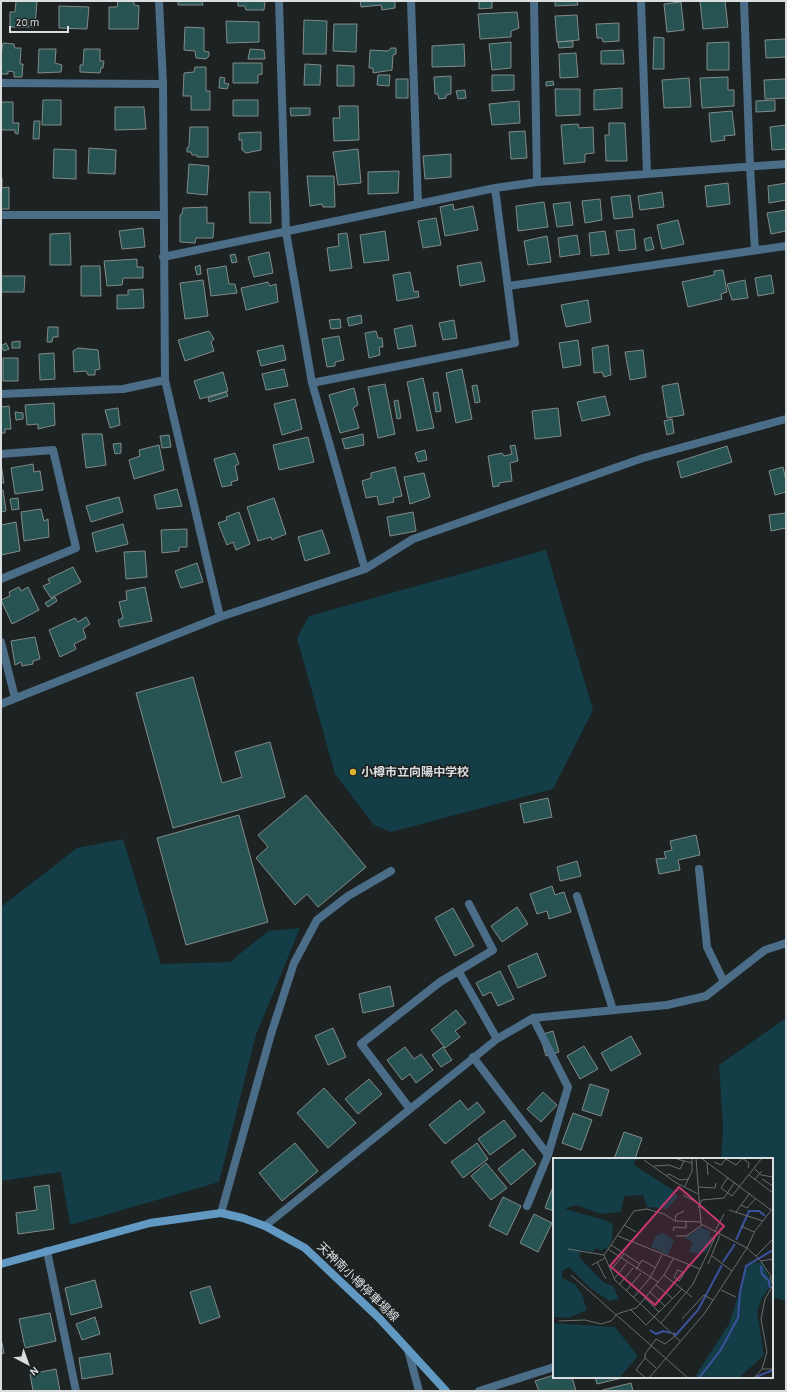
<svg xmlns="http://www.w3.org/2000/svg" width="787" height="1392" viewBox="0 0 787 1392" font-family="'Alegreya Sans','Noto Sans JP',sans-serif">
<rect width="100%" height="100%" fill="#1d2223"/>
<path fill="#133d47" d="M546,550L593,710L553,789L391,832L374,825L335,774L297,638L309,616Z
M123,839L161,964L230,962L268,931L300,928L256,1035L219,1182L70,1225L61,1172L1,1181V907L77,848Z
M786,1018V1301L772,1297V1159H721L723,1128L719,1065Z"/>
<path fill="#275452" stroke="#838a89" d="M16,1H37L35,27H10V12H15Z
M118,1H134V5L139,6L138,29H109V7H117Z
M178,1H202L203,5H178Z
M238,1H265L264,10H246L245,6H238Z
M360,1H395V8L382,10L381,5L361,7Z
M479,1H492V8L479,9Z
M555,1H577L578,5L555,6Z
M700,1H725L728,27L703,29Z
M681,2L684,30L667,32L664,4Z
M59,6L89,7L87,29L59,28Z
M517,12L519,28L511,31V37L480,39L478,14Z
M577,15L579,40L557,42L555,16Z
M304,20L327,21L326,54H303Z
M226,21L259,22V42L227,43Z
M619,23V41L603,42L602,38H597L596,24Z
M334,24H357L356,52L333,51Z
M185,27L204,28V51L209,52V56L206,59L196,58L195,51L184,50Z
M654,37L664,38V69H653Z
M786,39V57L766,58L765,40Z
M573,41V47L559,48L558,42Z
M511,42V68L492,70L489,44Z
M729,42V70H707V43Z
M3,43L14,44L15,48H21L20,64H23L22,77H14V72L8,71V74H1V54Z
M464,44L465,66L432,67V46Z
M391,48H396V54L393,55L392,70L373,73V68H369L370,50L388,51Z
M39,49H56L55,63L62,65L61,72L38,73Z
M84,49H100V61H104L103,68H101L100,73L80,72V65H83Z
M250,49L264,50L265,59H248Z
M623,50L624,64H601V51Z
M576,53L578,77L560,78L559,54Z
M233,63H262V74L258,75V83H233Z
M305,64L321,65L320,85H304Z
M337,65L354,66V86H337Z
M195,67H206V91H210V110H191V96H183L184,73L194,72Z
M378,75H390L389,86L377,85Z
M492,75H514V90L492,91Z
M451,76V94L446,95V98L439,99L438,94H435L434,77Z
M220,77L225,78L224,83L229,84L227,89L219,88Z
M728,77V90H734V106L702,108L700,78Z
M689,78L691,107L664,108L662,80Z
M396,79H408V98H396Z
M786,79V98L765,99L764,80Z
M553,81L554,85L546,86V82Z
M622,88V108L594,110V90Z
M555,89H580V115L556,116Z
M465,90L466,98L458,99L456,91Z
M43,100H61V125H42Z
M233,100H258V116H233Z
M775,100V111L756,112V101Z
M519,101L520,123L492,125L489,104Z
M1,102H13V123H19L18,134L15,133V130H1Z
M339,106H358L359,140L334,141L333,118H340Z
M115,107H144L146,129L115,130Z
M290,108H310V115L291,116Z
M732,111L735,135L724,136L725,140L711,142L709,113Z
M34,121H40L39,139H33Z
M609,123H625L627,161H606L605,135H609Z
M578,124L579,128L593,127L594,153L585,154V162L564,164L561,125Z
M786,125V149L772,150L770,127Z
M190,127H208V157H197V155H192L191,152H187V148L189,146Z
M525,131L527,158L511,159L509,132Z
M261,132V150L246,153L242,150V140H239V133Z
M89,148L116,150L115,174L88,173Z
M54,149L76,150V179L53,178Z
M358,149L361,183L338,185L333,152Z
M451,154V177L425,179L423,156Z
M189,164L209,166L207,195L187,193Z
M399,171L398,193L368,194V172Z
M307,176H334L335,207H323L322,204L310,206Z
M1,178H2V188L9,187V209H1Z
M728,183L730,204L707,207L705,186Z
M786,183V200L769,203L768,186Z
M249,192H270L271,223H250Z
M662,192L664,207L640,210L638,196Z
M630,195L633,217L614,219L611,197Z
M600,199L602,220L585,223L582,201Z
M544,202L548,227L518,231L516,206Z
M570,202L573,225L557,227L553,204Z
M453,204L454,210L473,206L478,230L445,236L440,207Z
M207,207V223H214L213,238H196L195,243L180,242V215L182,214L183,208Z
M786,210V231L771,234L767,213Z
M436,218L441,245L423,248L418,221Z
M678,220L684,244L662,249L657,225Z
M143,228L145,247L122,249L119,231Z
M634,229L636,249L619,251L616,231Z
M385,231L389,260L364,263L360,235Z
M605,231L609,254L591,256L589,233Z
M70,233L71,265H50V234Z
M347,233L352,268L330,271L327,248L339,246L338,234Z
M577,235L580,254L560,257L558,238Z
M547,236L551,262L528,265L524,241Z
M651,237L654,249L646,251L644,239Z
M269,252L273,273L254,277L248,257Z
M235,254L237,262L232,263L230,255Z
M137,259V267H143V278H123L122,285L107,286L104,261Z
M481,262L485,281L460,286L457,266Z
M200,265L201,274L197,275L195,267Z
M81,266H100L101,296H81Z
M226,266L229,284H235L237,293L211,296L207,269Z
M723,270L727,292L721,294L722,299L688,307L682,282L714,275V271Z
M410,272L414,292L418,291L419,297L397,301L393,275Z
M771,275L774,293L758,296L755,278Z
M1,276H25L24,292H1Z
M203,280L208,316L185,319L180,283Z
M745,280L748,298L732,300L727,284Z
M268,282L270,286L276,284L278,302L246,310L241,288Z
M143,289L144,308L117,309V295H128V290Z
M588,300L591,322L566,327L561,305Z
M361,315L362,323L349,326L347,318Z
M340,319L341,328L331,329L329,320Z
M454,320L457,338L443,340L439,323Z
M412,325L416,346L398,349L394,329Z
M48,327H58V337H53L52,342H47Z
M209,331L214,339L211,342L214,351L185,361L178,340Z
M376,331L378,338H382L383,347H379L380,355L369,358L365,333Z
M339,336L344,360L335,362V366L327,367L322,339Z
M578,340L581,365L563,368L559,343Z
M20,341V348H12V342Z
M6,343L9,349L4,351L1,346Z
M283,345L286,360L261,366L257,351Z
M608,345L611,375L604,377L602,372L594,373L592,348Z
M78,348L98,350L100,369L95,370V375H88L86,371L74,372L73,351Z
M643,350L646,377L630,380L625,352Z
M54,353L55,379L40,380L39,354Z
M3,358H18V381H3Z
M284,369L288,386L266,390L262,374Z
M462,369L472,419L456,423L446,373Z
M223,372L228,391L200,399L194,381Z
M423,378L434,428L417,431L407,382Z
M678,383L684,415L667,418L662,386Z
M385,384L395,434L378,438L368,387Z
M477,385L480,402L475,403L472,386Z
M354,388L358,405L353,408L359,428L340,433L329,395Z
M226,392L228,396L209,402L208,398Z
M438,392L441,411L436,412L433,393Z
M605,396L610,415L582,421L577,402Z
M295,399L302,429L282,435L274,404Z
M398,400L401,418L397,419L394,401Z
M54,403L55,425L38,429V424L27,425L25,405Z
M9,406L11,429H5V433H1V407Z
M118,408L120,425L110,428L105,410Z
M558,408L561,436L535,439L532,411Z
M15,412L23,413V419L16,420Z
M672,419L674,433L667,435L664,421Z
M82,434H102L106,465L86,468Z
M363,434L364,445L345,449L342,439Z
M169,435L171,447L162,448L160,436Z
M308,437L314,462L279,470L273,445Z
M121,443V453L115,454L113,444Z
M159,445L164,470L134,479L129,460L140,456L139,450Z
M515,445L518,461L510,463L512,481L499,483V486L493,487L488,456L502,453L504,456L512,454L510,446Z
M727,446L732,462L681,478L677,462Z
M425,450L427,460L418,462L415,453Z
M235,453L239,464L235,466L238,480L231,482L232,485L222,487L214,459Z
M1,464L4,483H1Z
M33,464L34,472L40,471L43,490L15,494L11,468Z
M395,467L402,496L393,498L394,502L379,505L377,496L366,498L362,481L371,478V473Z
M783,467L786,481V492L775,495L769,471Z
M424,473L430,497L410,504L404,477Z
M177,489L182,506L157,509L154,495Z
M1,490H3L6,511L1,512Z
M119,497L123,512L91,522L86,506Z
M18,498L19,509L12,510L10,499Z
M274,498L286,534L272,540L271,537L258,541L247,507Z
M41,509L44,521L48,519L49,537L24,541L21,512Z
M239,512L250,544L236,550L233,542L227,545L218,523L227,520L226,517Z
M413,512L416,531L390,536L387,517Z
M786,513V528L771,531L769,515Z
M16,522L20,551L1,555V525Z
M123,524L128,544L96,552L92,533Z
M187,529V547H179V551L162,553L161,530Z
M322,530L330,553L305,561L298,537Z
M145,551L147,577L126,579L124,552Z
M197,563L203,582L181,588L175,571Z
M73,567L81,582L51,598L43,586L50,583L48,579Z
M19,587L21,591L28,587L39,610L12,624L1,600L10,596L9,592Z
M145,587L152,621L120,627L118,620L123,618L119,602L127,600L126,591Z
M55,597L57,601L48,607L45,603Z
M86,617L90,624L83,629L86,638L74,644L76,649L60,657L49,630L75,618L78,622Z
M35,637L40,659L33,661V664L22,666L21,662L15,665L11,641Z
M193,677L222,783L242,777L235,752L270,742L285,797L173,828L136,693Z
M306,795L366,867L318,907L307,894L295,905L256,858L268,847L258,835Z
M548,798L552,817L524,823L520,804Z
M239,815L268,922L186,945L157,838Z
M696,835L700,855L678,860L680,870L659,874L656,859L666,858L664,852L672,850L670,841Z
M577,861L581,876L560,881L557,867Z
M552,886L555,895L564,892L571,912L549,919L547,911L537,914L530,894Z
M517,907L528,924L502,942L491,926Z
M453,908L474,946L455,956L435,918Z
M537,953L546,976L518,988L508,966Z
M500,971L514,999L498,1006L491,992L483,996L476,983Z
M390,986L394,1006L363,1013L359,994Z
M456,1010L466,1023L455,1031L460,1037L445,1048L431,1030Z
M333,1028L346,1057L328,1065L315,1036Z
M553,1031L559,1052L546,1056L540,1035Z
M631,1036L641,1054L611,1071L601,1053Z
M584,1046L598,1069L580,1079L567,1056Z
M405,1047L414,1059L421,1054L433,1070L416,1083L410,1074L402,1080L387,1060Z
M443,1047L452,1060L441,1067L432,1055Z
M369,1079L382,1094L358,1114L345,1099Z
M590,1084L609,1090L601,1116L582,1110Z
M324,1088L356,1123L328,1148L297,1113Z
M543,1092L557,1105L541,1122L527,1109Z
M460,1100L468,1110L477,1102L485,1112L445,1144L429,1125Z
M573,1113L592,1120L581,1150L562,1143Z
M504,1120L516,1136L490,1155L478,1139Z
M624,1132L642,1138L635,1159H614Z
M295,1143L318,1171L282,1201L259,1173Z
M477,1143L488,1159L463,1178L451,1162Z
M523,1149L536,1164L511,1185L498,1169Z
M486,1163L507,1188L491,1200L471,1176Z
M49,1185L54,1229L18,1234L16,1213L37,1210L34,1187Z
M552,1189L554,1190V1211L545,1208Z
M503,1197L521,1206L507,1235L489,1226Z
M534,1214L552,1223L538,1252L520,1243Z
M95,1280L102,1307L71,1315L65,1288Z
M210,1286L220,1317L200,1324L190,1292Z
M50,1313L56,1341L25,1348L19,1319Z
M95,1317L100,1334L82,1340L76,1324Z
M1,1338L4,1353L1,1354Z
M110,1353L113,1374L82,1379L79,1358Z
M56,1369L60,1391H33L30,1374Z
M554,1375V1377H572L576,1391H539L535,1381Z
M595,1377H626L597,1384Z
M631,1383L633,1391H599Z"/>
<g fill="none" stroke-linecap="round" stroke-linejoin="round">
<path stroke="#4c6d87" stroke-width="8" d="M159,1L163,84L165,380L220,617
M279,1L286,232L312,383L365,569
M411,1L418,204
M534,1L537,182
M641,1L647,174
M744,1L750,167L755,250
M1,83L163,84
M1,215H163
M163,257L495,188L537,182L786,164
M508,286L786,246
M312,383L515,343L495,188
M1,394L123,389L165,380
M1,454L53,450L76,548L1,579
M1,642L15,698
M1,704L220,617L365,569L413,539L643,458L786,419
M699,869L707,947L724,982
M577,896L613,1010
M459,972L497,1039
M473,1057L548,1155
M410,1109L361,1044L440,982L493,950L469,904
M527,1206L548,1155L568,1087L533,1018
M221,1213L271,1034L294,963L317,920L348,896L391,871
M265,1226L497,1039L533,1018L667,1005L706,996L765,950L786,943
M47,1251L76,1391
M408,1350L419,1391
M479,1391L554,1367"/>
<path stroke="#6299c3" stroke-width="8" d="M1,1264L150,1223L221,1213L243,1218L265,1226L305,1248L379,1318L446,1391"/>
</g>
<circle fill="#dcb233" stroke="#1d2223" stroke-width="1.5" cx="353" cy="772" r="4"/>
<g text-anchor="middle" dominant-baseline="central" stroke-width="3.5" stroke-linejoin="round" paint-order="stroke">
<g font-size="12" font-weight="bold" fill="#dbdedf" stroke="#1d2223" text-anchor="start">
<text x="361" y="772">小樽市立向陽中学校</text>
</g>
<g font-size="12" fill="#dbdedf" stroke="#1d2223">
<text transform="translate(358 1282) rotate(44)">天神南小樽停車場線</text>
</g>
</g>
<g transform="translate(553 1158)">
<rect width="220" height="220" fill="#1d2223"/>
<path d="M0,0H93L82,2L81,7L120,32L125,39L114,51L94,49L90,37L71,38L68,54L47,56L23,47L12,51L52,62L60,67L59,81L54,91L51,90L49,93L43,90L40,94L29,92L26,99L51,125L60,128L66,141L56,143L36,129L16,109L9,113V120L22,126L29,136L34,152L16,160L0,159ZM148,69L158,74L156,78L161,80L153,94L139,95L136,93L140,84L131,80ZM109,75L121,82L115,97L98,89L103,78ZM209,104L219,126L209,140L204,153L211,197L186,220H141L176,166L194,109L198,105ZM0,165L62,169L85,198L66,220H0Z" fill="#133d47"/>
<path fill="none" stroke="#3b529d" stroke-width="2" d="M183,82L196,53H206L212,58M170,104L182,86M208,108L209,116L216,123L217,130M220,140V153M97,172L103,176L110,173L118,175M120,175L123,177L145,152L169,107M203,219L220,212M146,220L167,193L185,160L187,134L193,108L220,92"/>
<path fill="none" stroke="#696d6e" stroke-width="1" d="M148,0L218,52M171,0L183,7L190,0M189,0L196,5L195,10M124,1L139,5M91,2L122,24L145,36M161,4L168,7L173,1M154,5L155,17M101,8L116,7L127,11L131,3M202,11L208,17L220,19M196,17L220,35M113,18L116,16L127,22L136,21M175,19L168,30L179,38L209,0M209,21L220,28M201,22L209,13M132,28L139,13V0M146,29L162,30L163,25M130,37L145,45M188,47L194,50L203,40M145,50L149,42L171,40L182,24M220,50L202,73L194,90L207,102L220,121M176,52L210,63M183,54L197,35M122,63L123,57L131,53M71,67L83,74M188,68L201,74M120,73L121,69L133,70V64M162,73L171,56M65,78L147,111M123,78H133L149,67M58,87L87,106M15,91L51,97M55,91L105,124M51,97L81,53L94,51L111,56L122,63L147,64M51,97L62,122L127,183M159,98L179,113M203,98L220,81M208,103L220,101M44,104L53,121M155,106L167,77M39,107L52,100M58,112L71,96M83,112L89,102L103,110M131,115L125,112L121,119L126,123L129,119L135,107M18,117L135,220M111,117L139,139M61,121L74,105M66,127L80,110M103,127L119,140M168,132L183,139M73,133L88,115M97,134L112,148M80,140L97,120L109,97M92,140L106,154M77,151L93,167L129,131M129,161L151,137L160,142M6,163L32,162L48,166L58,163L64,156L83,150L87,146L111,117L120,101M108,165L140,126L164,75M92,200L83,212L93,220M103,210L92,200V196L103,181L112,186L122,178M209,211L214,194L208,161L212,141L220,127L217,119M96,220L151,156L194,90L148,66L143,0M201,220L209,211H220"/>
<path fill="#c6366f" fill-opacity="0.15" stroke="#c6366f" stroke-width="2" d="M126,29L171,68L102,147L57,108Z"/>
<rect width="220" height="220" fill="none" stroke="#dbdedf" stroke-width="2"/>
</g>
<rect width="787" height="1392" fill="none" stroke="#dbdedf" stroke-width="4"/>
<g transform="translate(28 1364) rotate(139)" stroke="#1d2223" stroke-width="3" paint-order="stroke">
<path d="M0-3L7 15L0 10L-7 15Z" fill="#dbdedf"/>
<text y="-6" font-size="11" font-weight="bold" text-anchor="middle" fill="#dbdedf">N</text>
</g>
<path d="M10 26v6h58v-6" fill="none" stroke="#dbdedf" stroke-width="2"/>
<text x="16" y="26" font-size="12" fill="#dbdedf" stroke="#1d2223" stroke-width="3" paint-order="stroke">20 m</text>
</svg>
